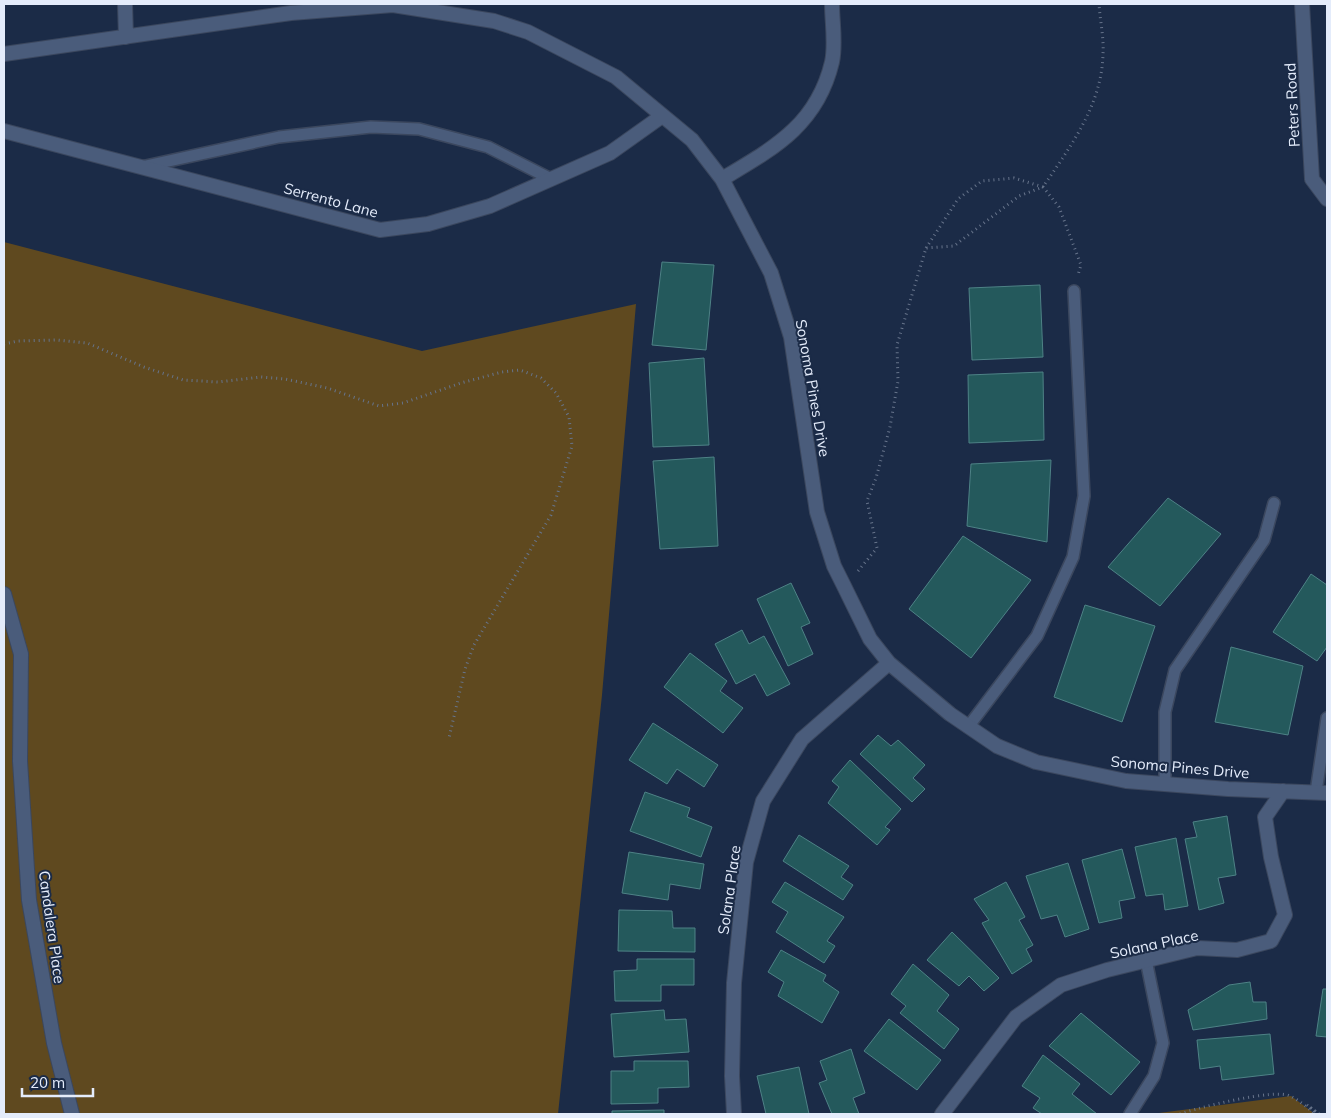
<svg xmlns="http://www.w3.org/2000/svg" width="1331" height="1118" viewBox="0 0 1331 1118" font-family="Mulish,sans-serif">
<rect width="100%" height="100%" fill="#1b2b47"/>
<path fill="#5f491f" d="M4,242L422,351L636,304L602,695L558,1114H4Z
M1291,1096L1315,1114H1151Z"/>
<path fill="#24595c" stroke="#4e8286" d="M662,262L714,265L706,350L652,345Z
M1040,285L1043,357L972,360L969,288Z
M704,358L709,445L653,447L649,363Z
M1043,372L1044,440L969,443L968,375Z
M714,457L718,546L660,549L653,461Z
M1051,460L1047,542L967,526L971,464Z
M1168,498L1221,534L1160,606L1108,567Z
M963,536L1031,580L971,658L909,609Z
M1311,574L1327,585V647L1317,661L1273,632Z
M791,583L810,623L801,627L813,654L788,666L757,599Z
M1085,605L1155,626L1122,722L1054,697Z
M742,630L749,644L764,636L790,684L767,696L755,674L736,684L715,644Z
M1231,647L1303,666L1288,735L1215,722Z
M690,653L727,681L720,691L743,708L723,733L664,687Z
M653,723L718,765L704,787L677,769L667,784L629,760Z
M878,735L891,746L898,740L925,765L913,778L925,789L912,802L860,754Z
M850,760L901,809L885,827L890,830L877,845L828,803L839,787L832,781Z
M645,792L690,808L687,817L712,827L701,857L630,831Z
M1227,816L1236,875L1218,878L1224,903L1199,910L1185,839L1197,837L1193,822Z
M799,835L849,866L841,877L853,885L843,900L783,861Z
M1176,838L1188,906L1165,910L1163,894L1146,896L1135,847Z
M1122,849L1135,898L1119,901L1122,918L1099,923L1082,860Z
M629,852L704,864L700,889L670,884L668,900L622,893Z
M1068,863L1089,929L1065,937L1057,915L1041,919L1026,876Z
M785,882L844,917L827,941L835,946L824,963L776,932L788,912L772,902Z
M1006,882L1025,917L1019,920L1033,945L1026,949L1032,961L1012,974L982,923L989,920L974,899Z
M619,910L672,911L673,928H695V952L618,951Z
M952,932L999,978L984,991L969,976L959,986L927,960Z
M781,950L826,975L823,981L839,992L822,1023L778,996L784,982L768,972Z
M637,959H694V985H661V1001H615L614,971L637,970Z
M913,964L949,995L937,1011L959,1029L944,1049L900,1013L906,1006L891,994Z
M1250,982L1253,1002H1266L1267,1019L1193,1030L1188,1010L1229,985Z
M1323,989H1327V1037L1316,1036Z
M664,1010L665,1020L686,1019L689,1052L614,1057L611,1014Z
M1081,1013L1140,1062L1111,1095L1049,1046Z
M889,1019L941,1060L917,1090L864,1051Z
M1270,1034L1274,1074L1222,1080L1220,1066L1200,1069L1197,1040Z
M851,1049L865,1093L853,1098L859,1114H832L819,1083L827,1080L820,1061Z
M1043,1055L1080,1084L1072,1094L1097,1114H1042L1033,1108L1040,1098L1022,1086Z
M634,1061H688L689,1087L658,1088V1103L611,1104V1071H634Z
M799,1067L809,1114H766L757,1076Z
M664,1110V1114H612V1111Z"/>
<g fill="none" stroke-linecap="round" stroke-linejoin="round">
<defs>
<path id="service" d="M141,167L279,137L371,127L419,129L488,147L551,179
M968,727L1037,636L1073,557L1084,496L1074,291
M1165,784V712L1175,670L1264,540L1274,503
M1316,792L1327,718
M1130,1114L1154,1076L1163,1043L1146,960"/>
<path id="minor" d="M125,4L126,37
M1302,4L1312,179L1327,199
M4,54L291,13L393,5L494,21L528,32L616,77L692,140L722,179L771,273L791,337L817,512L834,566L844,586L870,639L889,663L950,714L997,746L1036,762L1126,781L1228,789L1327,793
M4,131L380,230L428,224L490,206L610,153L662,116
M722,179C774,148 817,125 832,62C836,44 832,22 832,4
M4,594L21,654L20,761L29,900L54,1043L72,1114
M734,1114L732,1076L734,983L746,862L763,801L802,739L889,663
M942,1114L1016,1017L1061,985L1107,970L1197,948L1237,950L1271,941L1285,915L1271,857L1265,817L1283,791"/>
</defs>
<use href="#service" stroke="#3b475e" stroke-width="14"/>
<use href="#minor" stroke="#3b475e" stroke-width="16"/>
<path stroke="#67748b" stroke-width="3" stroke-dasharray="1 4" stroke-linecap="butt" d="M926,248L958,199L982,181L1014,178L1043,187C1070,147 1102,105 1103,54C1104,38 1100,20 1099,4
M4,344L18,341L56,340L87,343L144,367L183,380L218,382L261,377L285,379L327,388L379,406L403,403L461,383L502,372L520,370L541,378L556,393L569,417L572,446L551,515L474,645L465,669L449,738
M858,571L877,548L867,501L876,478L890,427L898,381L897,345L926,248L954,246L1019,196L1043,187L1059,207L1081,265L1078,275
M1180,1114C1197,1108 1275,1088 1290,1096C1299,1100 1308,1108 1315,1114
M1319,1114L1307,1105L1319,1114"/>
<use href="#service" stroke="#4a5c7b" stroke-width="11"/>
<use href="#minor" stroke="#4a5c7b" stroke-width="14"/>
</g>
<g text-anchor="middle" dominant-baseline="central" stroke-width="4" stroke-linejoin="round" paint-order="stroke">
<g font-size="15" fill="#e4ecfb" stroke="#1b2b47">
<text transform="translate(1292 105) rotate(-93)">Peters Road</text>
<text transform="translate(331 200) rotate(15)">Serrento Lane</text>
<text transform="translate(813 388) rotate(80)">Sonoma Pines Drive</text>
<text transform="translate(1180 767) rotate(5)">Sonoma Pines Drive</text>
<text transform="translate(729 890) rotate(-82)">Solana Place</text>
<text transform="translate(52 927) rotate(82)">Candalera Place</text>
<text transform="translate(1154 944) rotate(-12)">Solana Place</text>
</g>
</g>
<rect width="1331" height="1118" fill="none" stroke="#e4ecfb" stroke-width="10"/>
<path d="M22 1088v8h71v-8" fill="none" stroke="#e4ecfb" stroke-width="2.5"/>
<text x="30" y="1088" font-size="15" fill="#e4ecfb" stroke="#1b2b47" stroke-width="4" paint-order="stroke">20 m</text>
</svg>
